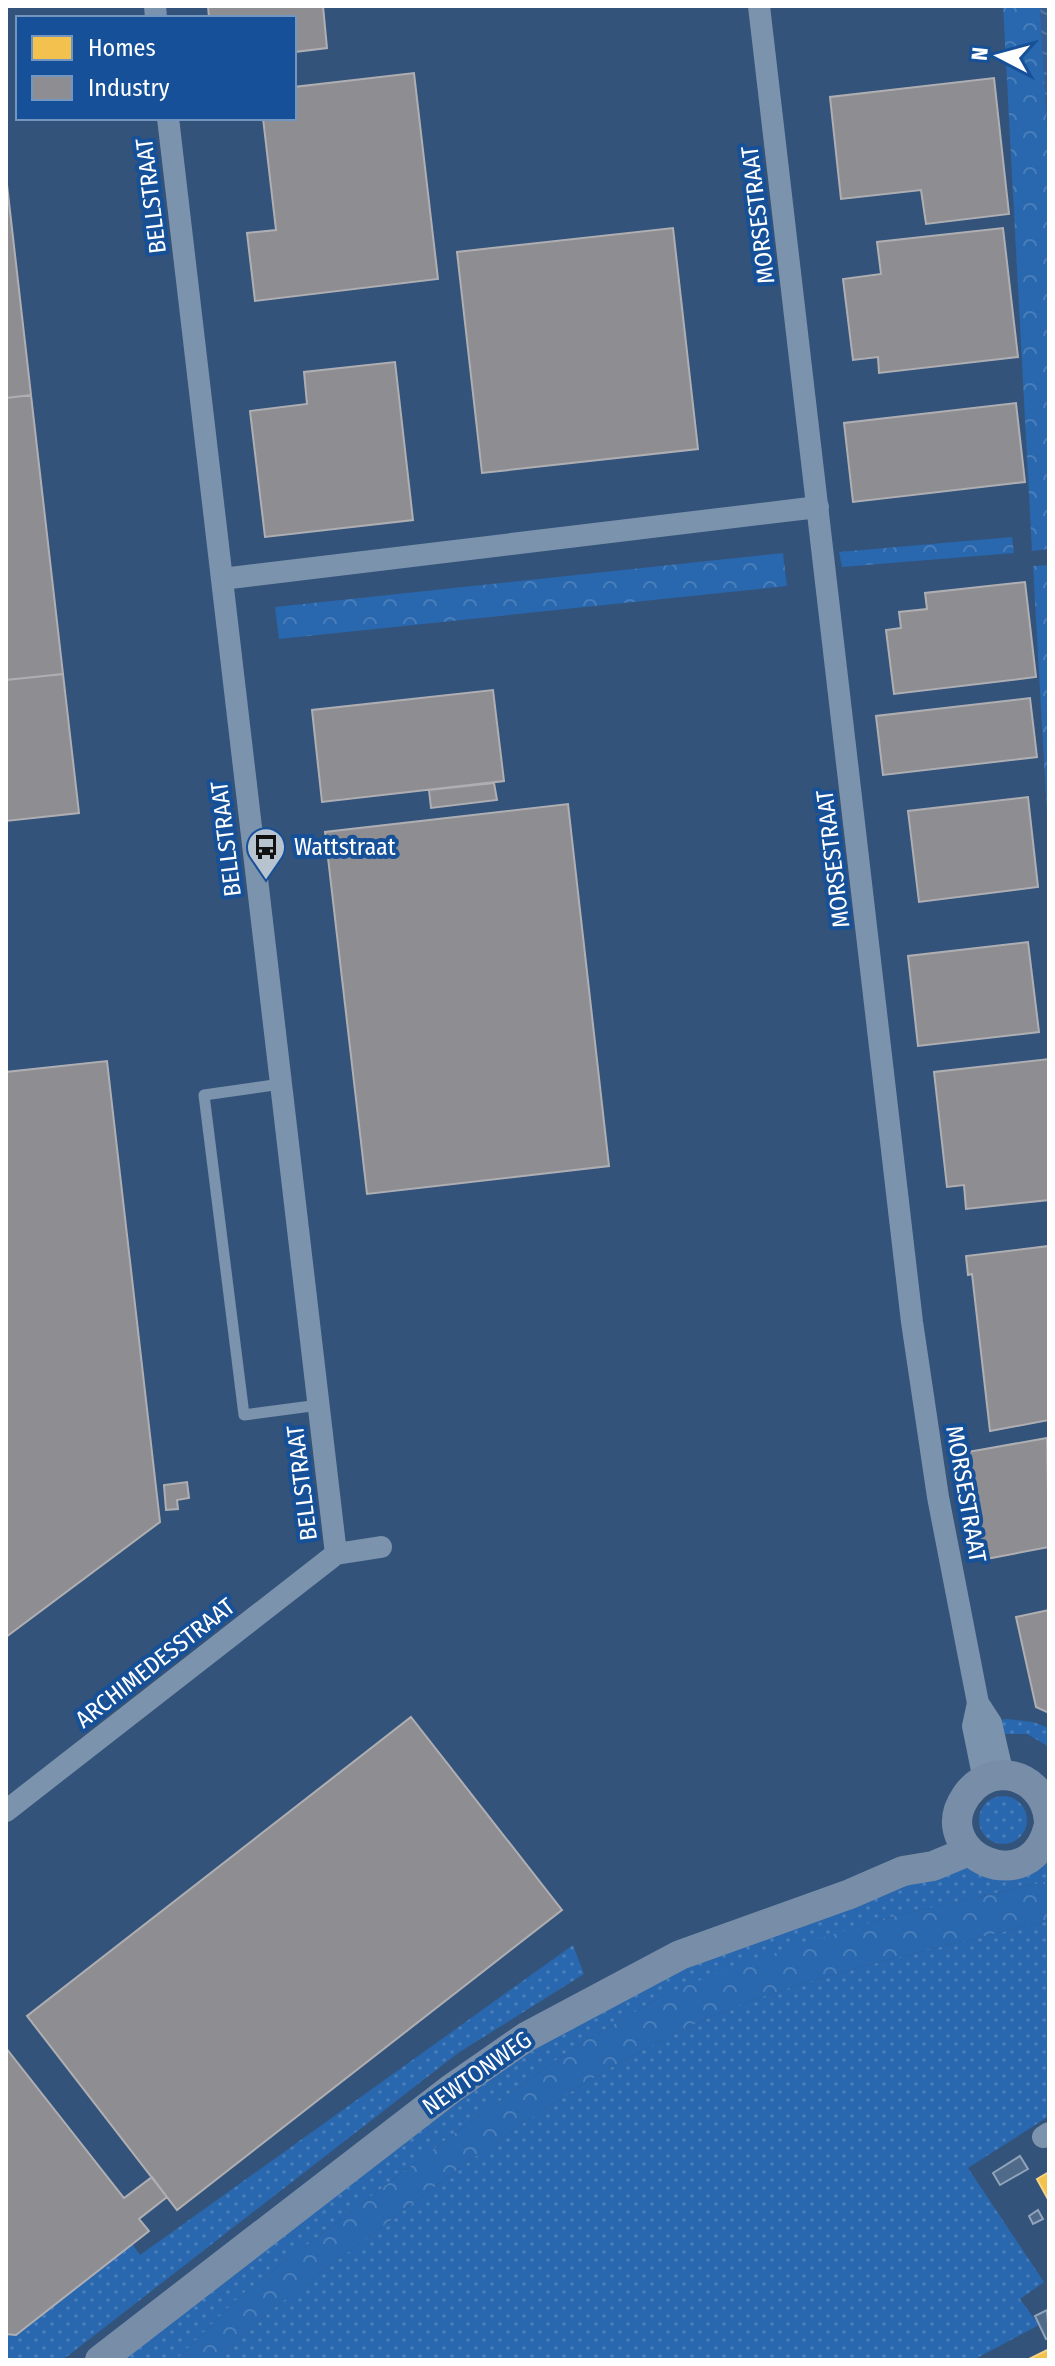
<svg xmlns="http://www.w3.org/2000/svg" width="1055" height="2366" viewBox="0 0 1055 2366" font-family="'Fira Sans Condensed',sans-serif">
<defs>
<pattern id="grass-dots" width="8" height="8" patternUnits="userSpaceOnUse" patternTransform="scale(2)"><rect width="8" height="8" fill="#2967ae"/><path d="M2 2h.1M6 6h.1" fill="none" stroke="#497eba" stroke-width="1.8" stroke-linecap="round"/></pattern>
<pattern id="forest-crowns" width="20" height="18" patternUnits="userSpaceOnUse" patternTransform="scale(2)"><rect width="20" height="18" fill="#2967ae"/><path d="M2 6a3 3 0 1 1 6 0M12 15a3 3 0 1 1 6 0" fill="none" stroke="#497eba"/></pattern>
<pattern id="water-waves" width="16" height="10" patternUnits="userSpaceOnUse" patternTransform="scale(2)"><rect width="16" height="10" fill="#355f93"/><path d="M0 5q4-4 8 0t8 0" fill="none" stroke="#5377a3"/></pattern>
</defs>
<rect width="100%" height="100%" fill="#33537a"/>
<path fill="url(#grass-dots)" d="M1007,1719L1033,1722L1049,1728V1747L1027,1734H1002L999,1720Z
M979 1820a24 24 0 1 1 48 0a24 24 0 1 1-48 0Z
M1049,1851V1881L878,1920L664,1995L573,2048L444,2141L240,2296L176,2360H119L483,2079L652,1979L951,1866Z
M1049,1920V2116L968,2168L1044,2282L1020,2299L1039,2325L973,2360H220C263,2310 327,2269 379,2229C500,2136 627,2042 773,1993C863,1963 957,1944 1049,1920Z
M573,1945L584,1974L458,2053L69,2355L61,2360H6V2065L140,2255Z"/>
<path fill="url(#forest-crowns)" d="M1003,6H1040L1049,161V549L1032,551Z
M1012,537L1014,553L842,567L839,552Z
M783,553L787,586L279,639L275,607Z
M1049,565V850L1033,566Z
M1049,1881V1920C957,1944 863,1963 773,1993C627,2042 500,2136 379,2229C327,2269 263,2310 220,2360H176L240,2296L444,2141L573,2048L664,1995L737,1965L878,1920Z"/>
<path fill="url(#water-waves)" d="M1040,6H1049V161Z"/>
<path fill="#f2c14e" stroke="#f6d483" stroke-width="2" d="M1049,2172V2201L1037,2179Z
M1049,2349V2360H1030L1029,2359Z"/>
<path fill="#8d8d92" stroke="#afafb3" stroke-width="2" d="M208,6H323L327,48L294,52V18H209Z
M414,73L438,279L255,301L247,233L276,230L263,118H294V87Z
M994,78L1009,214L926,224L921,190L841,199L830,97Z
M6,176L31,395L6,398Z
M673,228L698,449L482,473L457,252Z
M1003,228L1018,357L879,373L878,357L853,360L843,279L881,274L877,242Z
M395,362L413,520L265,537L250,411L307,404L304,372Z
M31,395L63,674L6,680V398Z
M1016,403L1025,482L853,502L844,423Z
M1025,582L1036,677L894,694L886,630L901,628L899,612L927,609L925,593Z
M63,674L79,813L6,821V680Z
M493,690L504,781L322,802L312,710Z
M1030,698L1037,757L883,775L876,716Z
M494,783L497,800L431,808L429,790Z
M1028,797L1038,887L919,902L908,811Z
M568,804L609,1166L367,1194L325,832Z
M1028,942L1039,1032L918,1046L908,956Z
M1049,1059V1200L966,1209L964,1185L947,1187L934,1072Z
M107,1061L160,1522L6,1637V1072Z
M1049,1246V1420L990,1431L972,1274L968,1275L966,1256Z
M1047,1438L1049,1547L981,1560L962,1453Z
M187,1482L189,1498L177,1500L178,1509L166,1510L164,1485Z
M1049,1610V1713L1036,1707L1016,1617Z
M411,1717L562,1910L177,2210L27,2016Z
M6,2048L124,2198L152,2177L167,2197L139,2219L149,2231L16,2335L6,2334Z"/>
<path fill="#506a89" stroke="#91a3ba" stroke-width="2" d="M1020,2156L1028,2169L1000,2185L993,2173Z
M1038,2210L1043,2219L1033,2224L1029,2216Z
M1047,2310L1049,2338L1046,2339L1035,2316Z"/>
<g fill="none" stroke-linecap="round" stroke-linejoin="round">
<path stroke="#7c93ad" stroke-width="11" d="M281,1084L204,1095L244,1415L319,1405"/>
<path stroke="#7c93ad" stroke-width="22" d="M155,6L156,18
M759,6L912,1322L938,1497L978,1703L991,1723L1003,1775
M168,118L336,1554
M222,579L818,507
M978,1703L973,1726L984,1780
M6,1811L336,1554L381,1547
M1043,2137L1049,2133"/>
<path stroke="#788ea8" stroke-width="30" d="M1049,1821C1047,1795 1028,1775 1001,1775C987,1776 974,1784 966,1796C926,1854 1033,1904 1049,1824
M100,2360L451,2089L526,2037L680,1955L850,1894L903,1871L933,1866L969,1851"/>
</g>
<defs>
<symbol id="bus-pin" viewBox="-11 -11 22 30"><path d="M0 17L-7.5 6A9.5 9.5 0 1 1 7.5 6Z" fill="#b8c3d0" stroke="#155098"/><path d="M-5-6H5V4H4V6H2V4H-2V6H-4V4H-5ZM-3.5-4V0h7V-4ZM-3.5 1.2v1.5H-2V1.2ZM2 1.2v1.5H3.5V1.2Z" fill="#111"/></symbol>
</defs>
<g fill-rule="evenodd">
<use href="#bus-pin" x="244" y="825" width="44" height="60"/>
</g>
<g text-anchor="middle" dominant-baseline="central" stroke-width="8" stroke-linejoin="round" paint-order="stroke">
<g font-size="24" fill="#fff" stroke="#155098">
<text transform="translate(151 196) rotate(-97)">BELLSTRAAT</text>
<text transform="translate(758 215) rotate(-97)">MORSESTRAAT</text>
<text transform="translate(226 839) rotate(-97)">BELLSTRAAT</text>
<text transform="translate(833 859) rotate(-97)">MORSESTRAAT</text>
<text transform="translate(302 1483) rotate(-97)">BELLSTRAAT</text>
<text transform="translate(966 1494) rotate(80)">MORSESTRAAT</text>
<text transform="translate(155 1663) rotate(-38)">ARCHIMEDESSTRAAT</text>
<text transform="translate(477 2073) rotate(-35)">NEWTONWEG</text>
</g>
<g font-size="24" fill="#fff" stroke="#155098" text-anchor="start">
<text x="294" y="847">Wattstraat</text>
</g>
</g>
<rect width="1055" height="2366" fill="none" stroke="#ffffff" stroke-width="16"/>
<rect x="16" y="16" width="280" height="104" fill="#155098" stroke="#7396c1" stroke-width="2"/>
<rect x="32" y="36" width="40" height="24" fill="#f2c14e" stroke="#7396c1" stroke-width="2"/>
<text x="88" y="56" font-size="24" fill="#ffffff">Homes</text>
<rect x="32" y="76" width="40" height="24" fill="#8d8d92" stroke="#7396c1" stroke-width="2"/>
<text x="88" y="96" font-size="24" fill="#ffffff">Industry</text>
<g transform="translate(999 56) rotate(276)" stroke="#155098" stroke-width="6" paint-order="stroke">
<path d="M0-6L14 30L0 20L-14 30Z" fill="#ffffff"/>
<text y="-12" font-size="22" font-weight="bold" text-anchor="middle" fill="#ffffff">N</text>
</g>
</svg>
